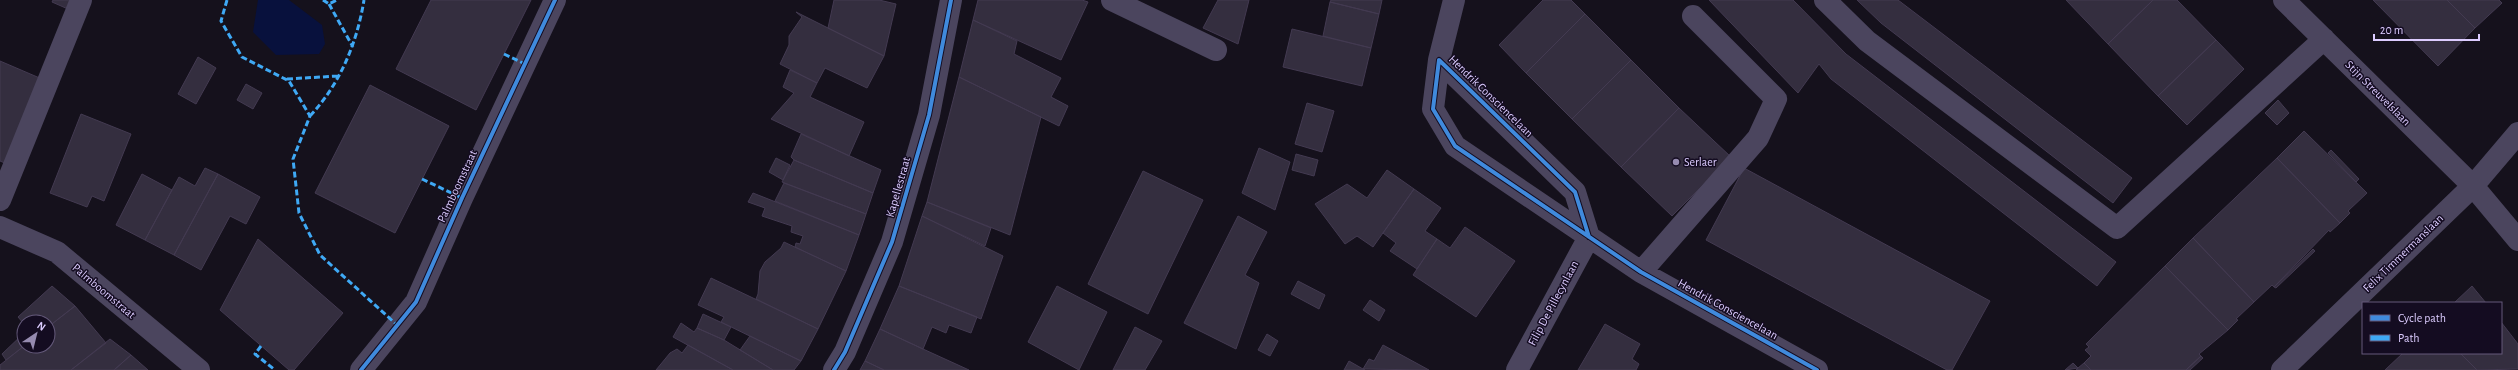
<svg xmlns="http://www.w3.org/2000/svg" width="2518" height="370" viewBox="0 0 2518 370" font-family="'Alegreya Sans',sans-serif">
<rect width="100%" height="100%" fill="#15111c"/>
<path fill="#08113d" d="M258,0H289L322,25L325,44L319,54L276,55L253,32Z"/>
<path fill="#342e3f" stroke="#433a51" d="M53,0H72L68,9L52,2Z
M431,0H531L476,110L396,69Z
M834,0H879L896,4L884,56L828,28Z
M978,0H1082L1088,2L1061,60L973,20Z
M1218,0H1249L1238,44L1203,28Z
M1331,0H1382L1379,14L1330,2Z
M1543,0H1571L1585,14L1526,73L1499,45Z
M1709,0H1793L1846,54L2116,262L2097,286L1831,79L1819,64L1798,93Z
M1857,0H1898L2132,178L2113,203L1881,23Z
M2066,0H2153L2108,44Z
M2153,0H2177L2216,40L2158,96L2108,44Z
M2373,0H2447L2475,28L2438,66Z
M2447,0H2499L2502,3L2475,28Z
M1330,2L1379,14L1371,48L1323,36Z
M796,12L884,56L867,88L825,68L817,83L780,64L789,45V36L802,17Z
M1585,14L1631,60L1572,119L1526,73Z
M973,20L1017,41L1014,54L1061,78L1051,97L1068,106L1059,126L959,77Z
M1292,29L1371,48L1362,86L1283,67Z
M2216,40L2244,69L2187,125L2158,96Z
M198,57L216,68L196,104L178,94Z
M1631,60L1679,108L1621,167L1572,119Z
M0,61L42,79L7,164L0,161Z
M790,70L817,83L810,97L864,122L849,156L771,119L794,93L783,87Z
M959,77L1041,117L1010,235L927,202Z
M246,84L262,93L253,109L237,100Z
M370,85L449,126L395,233L315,193Z
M2278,100L2289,113L2277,125L2265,113Z
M1307,103L1334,111L1322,152L1295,144Z
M1679,108L1731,157L1672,216L1621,167Z
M81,114L131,134L104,201L92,196L87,207L50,193Z
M2304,131L2367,193L2348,211L2350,213L2340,223L2277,158Z
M801,134L881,170L873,193L794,160L791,157Z
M1259,148L1290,162L1275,210L1242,193Z
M2331,150L2359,179L2356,182L2328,153Z
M1296,154L1318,160L1314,176L1292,170Z
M776,158L790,165L783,180L769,172Z
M2277,158L2340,223L2330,232L2329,230L2274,287L2272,285L2254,302L2193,238Z
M794,160L873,193L866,214L782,182Z
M205,168L218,174L174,255L145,240L179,177L195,186Z
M1744,168L1990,301L1952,370H1947L1706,240Z
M1387,170L1414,189L1373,247L1357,236L1345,244L1315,204L1347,184L1367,198Z
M1143,171L1203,200L1148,314L1088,284Z
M142,174L172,190L145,240L116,225Z
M218,174L260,197L246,224L230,216L201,270L174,255Z
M784,183L866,214L859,235L775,201Z
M1414,189L1441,208L1425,231L1437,239L1417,269L1390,251L1396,243L1383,233Z
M753,193L859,235L846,271L795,247L796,243L800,244L803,236L791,232L792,226L762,216L765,208L748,202Z
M927,202L991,228L985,246L922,216Z
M922,216L1003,256L981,319L899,286Z
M1238,216L1267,232L1245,275L1259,283L1236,349L1184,323Z
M1465,227L1515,261L1476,317L1413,275L1437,239L1450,248Z
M2193,238L2254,302L2236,319L2238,320L2228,330L2165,266Z
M258,239L343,313L294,370H289L220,310Z
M784,242L846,271L818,329L756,299L758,294L760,271L765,262L781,248Z
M2313,249L2315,251L2276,288L2274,287Z
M2165,266L2228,330L2199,354L2201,356L2186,370H2091L2084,363L2091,356L2085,350L2089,347L2086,344Z
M711,278L818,329L801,361L721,322L724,317L698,305Z
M1298,281L1325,295L1319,309L1291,294Z
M52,286L75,306L48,327V322H24V324L18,317Z
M899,286L977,317L971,333L949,325L946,333L932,327L923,349L880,329Z
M1057,286L1107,312L1079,370L1028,342Z
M2472,286L2486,303H2454Z
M1370,300L1385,310L1379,321L1363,310Z
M75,306L106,343L71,370H0V365L24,346H48V327Z
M703,314L731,327L724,340L697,328Z
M2501,322L2518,344V369L2477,370L2460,353H2501Z
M681,323L694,332L697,328L724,340L773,370H733L673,337Z
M1605,324L1640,344L1632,359L1639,364L1636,370H1578Z
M1135,327L1162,341L1145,370H1113Z
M880,329L923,349L969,370H884L865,361Z
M24,333V346L6,360L2,354Z
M1267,334L1278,341L1270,356L1258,350Z
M750,336L801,361L794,370H773L740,350Z
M110,339L131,355L114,370H71Z
M688,345L733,370H656L670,353L677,349L682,353Z
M1383,345L1429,370L1363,369L1369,359L1374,361Z
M2403,353H2460L2477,370H2385Z
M131,355L148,370H114Z
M2201,356L2203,358L2190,370H2186Z
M865,361L884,370H860Z
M1349,361L1363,369L1365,370H1344Z
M2073,363L2078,368L2065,370Z
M2084,363L2091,370H2076L2078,368Z"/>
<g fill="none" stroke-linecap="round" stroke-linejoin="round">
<path stroke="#4b455e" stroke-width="22" d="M1112,0L1216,50
M1825,0L1867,41L2117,228L2324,39
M2284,0L2473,186L2518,240
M1439,60L1454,0
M0,200L81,0
M0,227L57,252L199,370
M1589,237L1575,192L1439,60L1433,109L1455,146L1641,272L1817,370
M1641,272L1758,138L1776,99L1693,16
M361,370L416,302L462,198L555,0
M834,370L845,352L892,242L929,115L951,0
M1517,370L1589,237
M2282,370L2473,186L2518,133"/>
<path stroke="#3fa9f5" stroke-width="3" stroke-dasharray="6 3" stroke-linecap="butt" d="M227,0L221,21L242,57L289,81L310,116L293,159L299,213L320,255L397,325
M323,0L329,4L337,0
M329,4L353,47
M504,54L525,64
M287,79L338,76
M310,116C340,84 357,43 364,0
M422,179L462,198
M261,346L255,354L275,370"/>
<defs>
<path id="cycleway" d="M1589,237L1575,192L1439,60L1433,109L1455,146L1641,272L1817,370
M361,370L416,302L462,198L555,0
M834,370L845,352L892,242L929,115L951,0"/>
</defs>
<use href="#cycleway" stroke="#140c21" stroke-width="6"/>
<use href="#cycleway" stroke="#408adc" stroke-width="4"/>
</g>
<circle fill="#968bb0" stroke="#140c21" stroke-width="1.5" cx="1676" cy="162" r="4"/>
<g text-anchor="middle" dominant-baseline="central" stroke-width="3" stroke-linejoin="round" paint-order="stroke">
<g font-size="12" fill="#dcccff" stroke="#140c21">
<text transform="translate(2378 93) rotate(45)">Stijn Streuvelslaan</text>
<text transform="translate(1491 96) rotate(44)">Hendrik Consciencelaan</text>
<text transform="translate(457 186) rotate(-65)">Palmboomstraat</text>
<text transform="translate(898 187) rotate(-74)">Kapellestraat</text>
<text transform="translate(2403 253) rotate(-44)">Felix Timmermanslaan</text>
<text transform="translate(104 291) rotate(40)">Palmboomstraat</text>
<text transform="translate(1553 303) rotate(-62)">Filip De Pillecynlaan</text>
<text transform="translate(1728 309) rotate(29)">Hendrik Consciencelaan</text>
</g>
<g font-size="12" fill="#dcccff" stroke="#140c21" text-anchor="start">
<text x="1684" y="162">Serlaer</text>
</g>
</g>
<rect x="2362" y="302" width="140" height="52" fill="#140c21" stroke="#64597a"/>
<rect x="2370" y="315" width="20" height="6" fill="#408adc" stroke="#64597a"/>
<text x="2398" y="322" font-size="12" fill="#dcccff">Cycle path</text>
<rect x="2370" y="335" width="20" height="6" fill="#3fa9f5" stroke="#64597a"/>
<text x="2398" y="342" font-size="12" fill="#dcccff">Path</text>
<g transform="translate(36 334) rotate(35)"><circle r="19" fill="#140c21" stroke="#64597a"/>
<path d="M0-3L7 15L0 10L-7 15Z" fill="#968bb0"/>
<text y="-6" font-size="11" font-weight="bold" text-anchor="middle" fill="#dcccff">N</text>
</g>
<path d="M2374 34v6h105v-6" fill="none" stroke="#dcccff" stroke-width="2"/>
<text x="2380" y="34" font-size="12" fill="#dcccff" stroke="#140c21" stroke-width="3" paint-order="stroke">20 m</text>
</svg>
